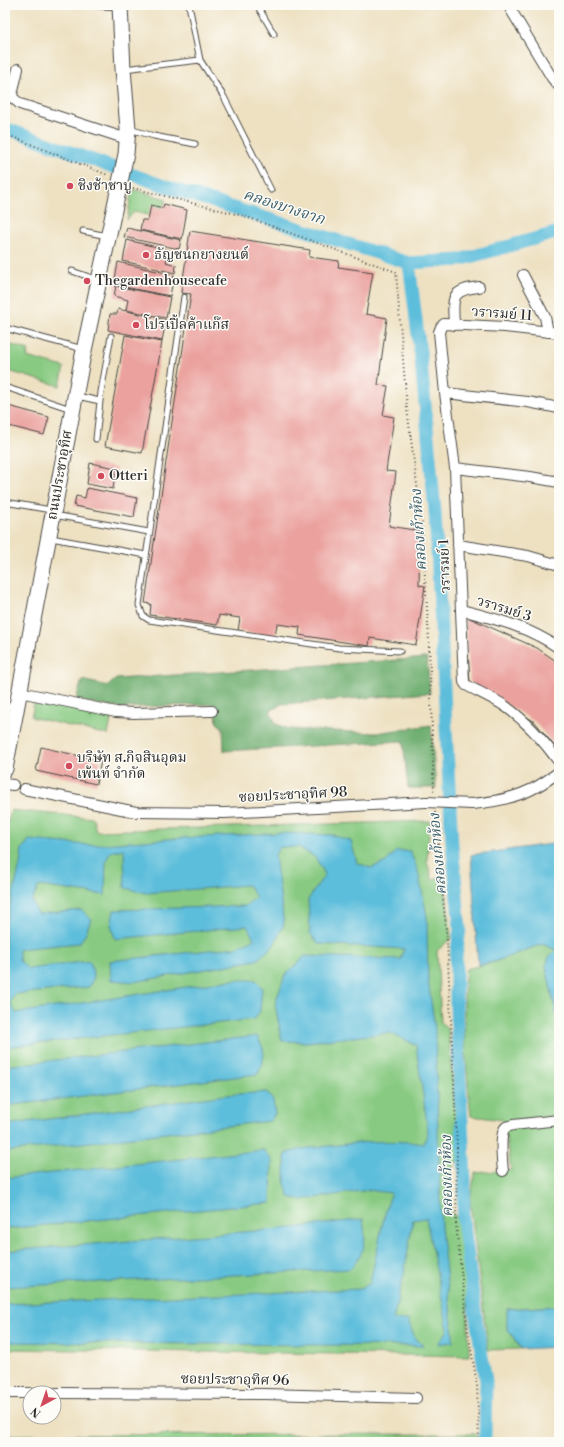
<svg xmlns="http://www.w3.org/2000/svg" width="564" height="1447" viewBox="0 0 564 1447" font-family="'Libre Bodoni','Noto Serif Thai',serif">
<rect width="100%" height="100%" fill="#fdfcf7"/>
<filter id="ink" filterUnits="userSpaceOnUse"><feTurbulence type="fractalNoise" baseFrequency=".025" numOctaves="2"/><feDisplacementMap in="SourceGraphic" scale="8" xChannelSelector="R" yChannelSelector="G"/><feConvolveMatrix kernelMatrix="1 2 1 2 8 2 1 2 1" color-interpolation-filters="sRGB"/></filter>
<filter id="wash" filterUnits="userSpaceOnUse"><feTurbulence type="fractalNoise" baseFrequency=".012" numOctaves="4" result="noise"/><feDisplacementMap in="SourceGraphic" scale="16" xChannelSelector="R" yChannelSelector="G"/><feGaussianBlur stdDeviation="0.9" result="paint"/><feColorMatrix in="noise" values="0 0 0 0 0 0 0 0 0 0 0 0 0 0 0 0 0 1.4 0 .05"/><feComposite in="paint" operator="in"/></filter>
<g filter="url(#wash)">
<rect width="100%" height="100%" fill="#eee1c2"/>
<path fill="#88ca82" stroke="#5a7a56" d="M132,189L166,199L164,210L149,215L134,212L127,220Z
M5,343L29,350L27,357L64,367L60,386L5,370Z
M35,699L112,715L108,735L31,717Z
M11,810L93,818L96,831L430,821L427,861L432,880L444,875L451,938L437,951L441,1022L448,1030L459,1158L452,1168L451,1213L459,1218L467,1290L469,1356L5,1349V833Z
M542,944L556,950L547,971L559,1028V1306L508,1309L507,1328L521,1349L488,1350L470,1200L475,1173L511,1170L503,1120L471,1116C468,1093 467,1069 465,1046C464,1020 463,995 466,969L494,962Z
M475,1434L482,1442H5V1435Z"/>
<path fill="#6eae70" stroke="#4c6c4e" d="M427,658L430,693L282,704L270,711L276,724L289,729L376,733L431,725L436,788H408L403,741L224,751L223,728L217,723L215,704L118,708L76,700L82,680L108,686L116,679Z"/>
<path fill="#5dbedb" stroke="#447483" d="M280,833L332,835L351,841L357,863L371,868L386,862L396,851H410L418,871L427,916L428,980L435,1028L441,1227L453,1333V1342L438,1344L448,1330L426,1218L413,1220L404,1274L393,1320H408L415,1339L424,1346L5,1342V1304L361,1289L370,1283L383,1222L391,1193L368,1190L301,1200L289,1197L285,1184V1154C300,1148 315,1147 331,1146C361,1142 394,1139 424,1144L428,1131L416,1045L390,1033L307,1042L282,1041L275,1004L285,975L305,956L401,959L404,949L318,944L310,933L308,900L325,874L315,857L298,847H280L275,855L284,924L274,945L257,960L134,982L111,980L110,961L237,947L254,939L247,926L115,939L111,925L114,910L245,906L256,897L248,885L146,893L125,888L124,849L110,852L106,861L105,895L39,886L32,901L38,914L82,910L91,919L85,935L79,943L19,949V960L28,969L90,961L94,977L89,987L15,994L10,1002L16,1013L232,980H256L262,988L260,1011L255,1019L5,1047V926L20,865L22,849L29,840L89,845L183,838Z
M559,843V1028L546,966L549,957L556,950L542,944L494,962L478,965L471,855Z
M257,1036C267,1054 265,1056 258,1074L5,1106V1066Z
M267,1092L273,1101L275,1114L270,1121L5,1152V1125L226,1095Z
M264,1150L272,1161L271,1203L5,1229V1178Z
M363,1219C366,1243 367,1249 350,1269L5,1287V1251L292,1228Z
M559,1306V1347L521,1349L507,1328V1309Z"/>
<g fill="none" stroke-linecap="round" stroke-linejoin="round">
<path stroke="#5dbedb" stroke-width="13" d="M5,128L167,187L409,263L459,260L559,232
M409,263L420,351L435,511L452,844L460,929L456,957V1008L465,1180L463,1217L476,1318L486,1381L485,1442"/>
</g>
<g id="blocks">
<path fill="#eba29f" d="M164,204L187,210L182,239L140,230L142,220H148L151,205L163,208Z
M127,228L181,240L179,249L124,237Z
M190,231L310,250L309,257L339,261L338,267L373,272L366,314L387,318L378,385L388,386L383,415L394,417L386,471L396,472L389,526L420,531L419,585L425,586L416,645L370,638L369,646L299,635L300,627L277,624L275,637L238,631L240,618L219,615L217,625L150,615L151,604L145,603L191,294L181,293Z
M127,240L169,250L166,262L176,265L175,273L123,261Z
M118,262L174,275L170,296L114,285Z
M116,286L170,297L166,318L126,310L128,300L114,296Z
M118,309L166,320L162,341L108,330L110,314H117Z
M125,335L162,342L142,453L105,446Z
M5,405L49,417L44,435L5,425Z
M90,463L116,468L113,489L87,484Z
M87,488L137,498L134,517L74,506L76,496L85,498Z
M465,616L537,648L559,663V752L535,722L470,682Z
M41,747L101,761L96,784L36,771Z"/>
</g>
</g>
<g filter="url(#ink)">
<use href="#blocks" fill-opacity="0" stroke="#484642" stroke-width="1"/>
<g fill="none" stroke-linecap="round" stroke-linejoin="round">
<defs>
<path id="lane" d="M86,5L119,7
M189,5L200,60
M257,5L274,34
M124,69L200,60L224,97L271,190
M129,129L154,136L195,144
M83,231L107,236
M72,271L98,280
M184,297L139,605L143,616L149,620L339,648L400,651
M5,328L83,349
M5,387L71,409
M77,396L100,401
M96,439L101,392L111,336
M5,502L51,510
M54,515L149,532
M51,538L146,555
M5,705L16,707"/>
<path id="street" d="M508,5L552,78L559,86
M18,69L12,95L13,98L20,104L127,139
M523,275L545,317L548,332
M454,325C453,299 449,290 479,287
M559,333L505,327L444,324L441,327L439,332L445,393L455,468L464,682L466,685C479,692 493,698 505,706C526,721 544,741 559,762
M445,393L528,402L559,408
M455,468L530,477L559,482
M458,545L528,556L559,565
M461,610C496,619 529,627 559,648
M20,692L116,712L134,713L212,711
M5,784L13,785
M24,789L136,812L225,813L426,802
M472,804C494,802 519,797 538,786C545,782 552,777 559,772
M503,1171C502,1162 499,1132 506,1127C508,1126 511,1126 513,1125L559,1120
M5,1393H30
M54,1393L265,1394L416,1398"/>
<path id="secondary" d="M5,769L82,360L126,154L128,129L123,69L120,5"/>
</defs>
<use href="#lane" stroke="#484642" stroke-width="7"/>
<use href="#street" stroke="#484642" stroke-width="12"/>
<use href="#secondary" stroke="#484642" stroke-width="17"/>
<path stroke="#484642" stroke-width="2" stroke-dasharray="1 3" stroke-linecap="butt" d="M5,134L108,175
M133,188L244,216L396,272L407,409L421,515L429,640L434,792
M435,812L447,940L457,1147L456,1224L467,1325L477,1385L479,1442"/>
<use href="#lane" stroke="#fff" stroke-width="5"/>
<use href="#street" stroke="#fff" stroke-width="10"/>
<use href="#secondary" stroke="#fff" stroke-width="15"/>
<defs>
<path id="street-bridge" d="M426,802L472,804"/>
</defs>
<use href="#street-bridge" stroke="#484642" stroke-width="12" stroke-linecap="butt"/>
<use href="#street-bridge" stroke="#fff" stroke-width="10"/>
</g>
</g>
<g fill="#d1495b" stroke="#fdfcf7" stroke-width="1.5">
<circle cx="70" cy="186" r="4"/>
<circle cx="146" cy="255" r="4"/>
<circle cx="87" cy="281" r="4"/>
<circle cx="136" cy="325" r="4"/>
<circle cx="101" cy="476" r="4"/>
<circle cx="69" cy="766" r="4"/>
</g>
<g text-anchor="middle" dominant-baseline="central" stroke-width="3" stroke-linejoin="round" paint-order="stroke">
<g font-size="14" fill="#2b2b2b" stroke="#fdfcf7" text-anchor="start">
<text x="78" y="186">ชิงช้าชาบู</text>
<text x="154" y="255">ธัญชนกยางยนต์</text>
<text x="95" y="281">Thegardenhousecafe</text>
<text x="144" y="325">โปรเปิ้ลค้าแก๊ส</text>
<text x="109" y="476">Otteri</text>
<text x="77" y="758">บริษัท ส.กิจสินอุดม<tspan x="77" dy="16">เพ้นท์ จำกัด</tspan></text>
</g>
<g font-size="14" fill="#2b2b2b" stroke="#fdfcf7">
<text transform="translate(502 314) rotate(4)">วรารมย์ 11</text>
<text transform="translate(60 475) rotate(-80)">ถนนประชาอุทิศ</text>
<text transform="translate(445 566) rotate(-92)">วรารมย์ 1</text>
<text transform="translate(504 609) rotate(17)">วรารมย์ 3</text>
<text transform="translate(293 795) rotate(-3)">ซอยประชาอุทิศ 98</text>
<text transform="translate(235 1380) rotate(1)">ซอยประชาอุทิศ 96</text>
</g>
<g font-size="15" font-style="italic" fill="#3c5e69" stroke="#fdfcf7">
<text transform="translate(284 207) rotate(18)">คลองบางจาก</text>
<text transform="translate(419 530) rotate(-94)">คลองเก้าห้อง</text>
<text transform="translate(438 854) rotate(-95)">คลองเก้าห้อง</text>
<text transform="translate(447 1176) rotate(-91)">คลองเก้าห้อง</text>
</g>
</g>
<rect width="564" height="1447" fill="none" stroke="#fdfcf7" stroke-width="20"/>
<g transform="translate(42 1405) rotate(220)"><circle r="19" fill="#fdfcf7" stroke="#a9a8a5"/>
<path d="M0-3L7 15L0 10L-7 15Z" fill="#d1495b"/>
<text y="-6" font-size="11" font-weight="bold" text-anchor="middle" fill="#2b2b2b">N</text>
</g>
</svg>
